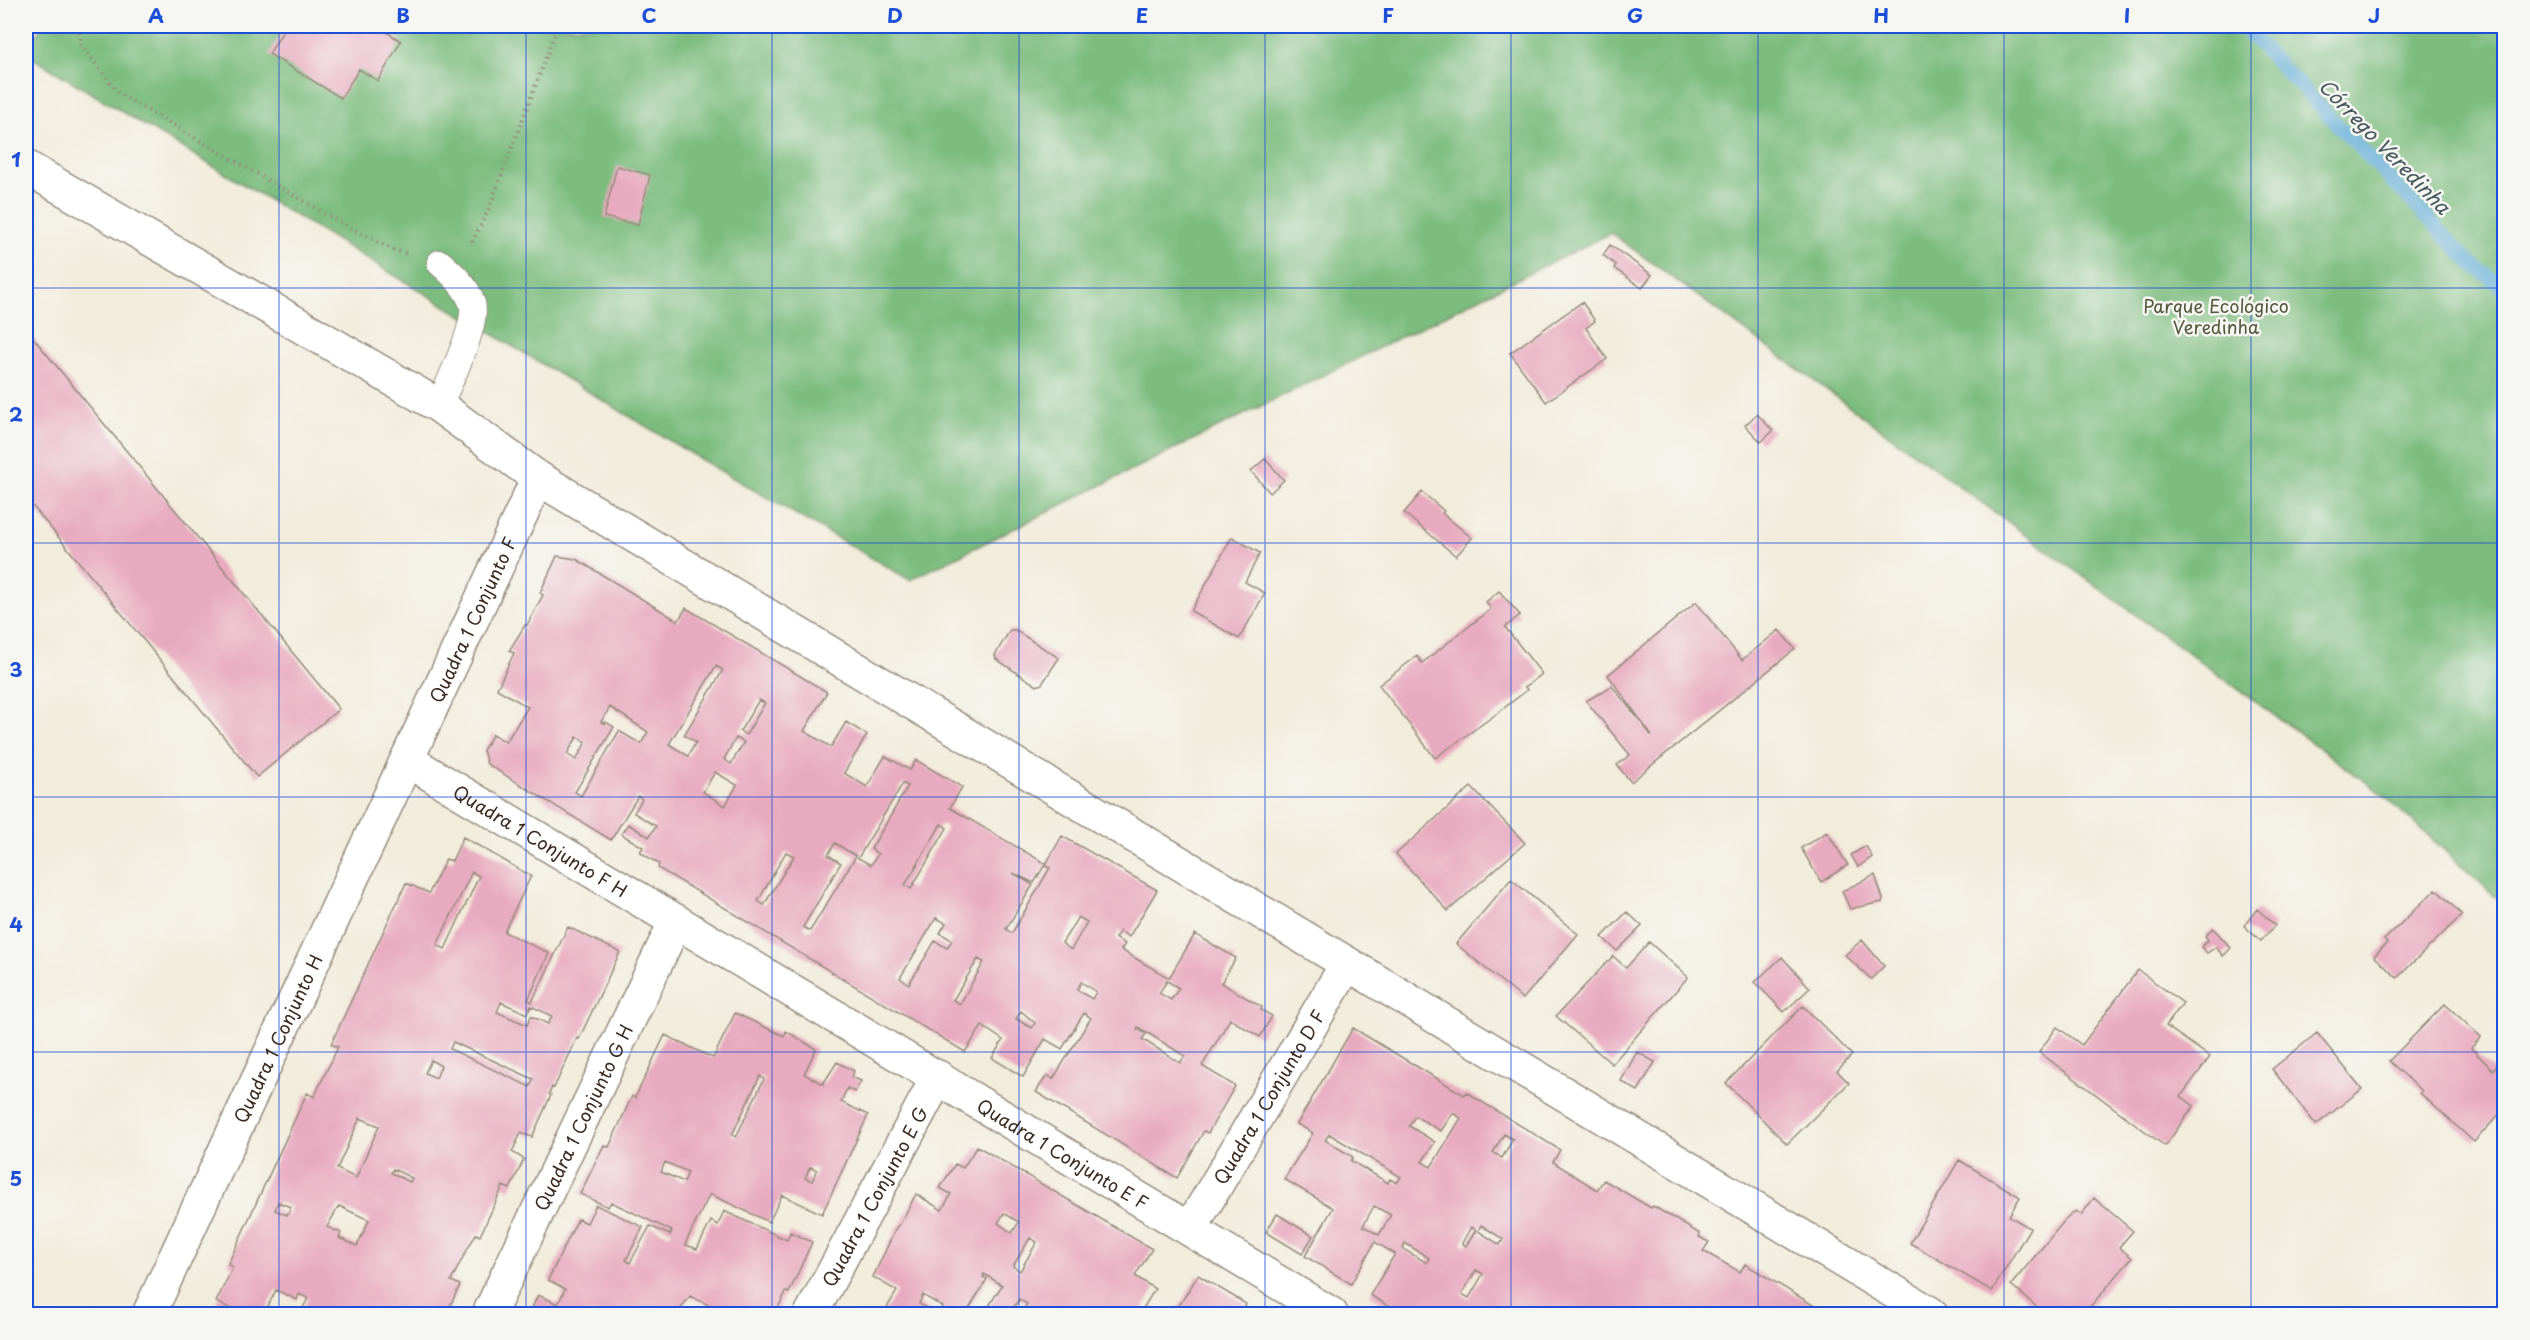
<svg xmlns="http://www.w3.org/2000/svg" width="2530" height="1340" viewBox="0 0 2530 1340" font-family="'Playpen Sans',sans-serif">
<rect width="100%" height="100%" fill="#f6f6f2"/>
<filter id="ink" filterUnits="userSpaceOnUse"><feTurbulence type="fractalNoise" baseFrequency=".0167" numOctaves="2"/><feDisplacementMap in="SourceGraphic" scale="12" xChannelSelector="R" yChannelSelector="G"/><feConvolveMatrix kernelMatrix="1 2 1 2 8 2 1 2 1" color-interpolation-filters="sRGB"/></filter>
<filter id="wash" filterUnits="userSpaceOnUse"><feTurbulence type="fractalNoise" baseFrequency=".008" numOctaves="4" result="noise"/><feDisplacementMap in="SourceGraphic" scale="24" xChannelSelector="R" yChannelSelector="G"/><feGaussianBlur stdDeviation="1.35" result="paint"/><feColorMatrix in="noise" values="0 0 0 0 0 0 0 0 0 0 0 0 0 0 0 0 0 1.4 0 .05"/><feComposite in="paint" operator="in"/></filter>
<g filter="url(#wash)">
<rect width="100%" height="100%" fill="#f2ecdb"/>
<path fill="#7cbc7e" stroke="#5c734e" stroke-width="1.5" d="M42,26H2504V904L2381,793L1611,233L910,580L707,463L26,54Z"/>
<g fill="none" stroke-linecap="round" stroke-linejoin="round">
<path stroke="#5daad6" stroke-width="14" d="M2242,26L2472,264L2504,288"/>
</g>
<g id="blocks">
<path fill="#e8aabf" fill-rule="evenodd" d="M286,26H377L401,41L378,81L359,69L341,98L269,54Z
M617,166L650,175L638,225L604,217Z
M1610,245L1652,275L1642,288L1614,268L1616,265L1603,255Z
M1582,302L1595,321L1586,328L1607,359L1546,402L1510,353Z
M26,329L339,709L257,777L26,498Z
M1757,414L1773,431L1761,442L1745,425Z
M1265,459L1284,480L1270,493L1251,471Z
M1422,492L1444,511L1442,513L1472,538L1456,556L1404,513Z
M1232,537L1260,553L1245,582L1265,593L1239,639L1191,611Z
M557,556L576,559L678,621L686,608L827,692L804,731L831,747L846,722L867,735L844,773L867,787L885,756L910,770L916,760L962,787L950,808L1046,864L1062,836L1157,890L1129,937L1120,931L1115,938L1125,944L1121,950L1169,978L1195,934L1236,958L1221,983L1262,1007L1261,1010L1272,1016L1260,1037L1230,1019L1202,1066L1235,1086L1208,1133L1204,1131L1177,1178L1036,1092L1047,1075L1053,1079L1091,1018L1084,1013L1062,1049L1045,1039L1023,1077L992,1058L1003,1040L982,1026L965,1052L658,868L659,864L640,852L643,847L621,834L628,824L649,837L656,826L634,813L642,799L638,796L611,840L487,764L483,750L493,734L506,742L528,707L497,689L514,653L509,651L525,625H527L543,595L540,593ZM716,666L723,670L684,735L696,742L688,756L669,744ZM759,700L765,703L746,735L740,731ZM610,707L648,732L641,744L619,731L581,796L575,792L614,727L606,722L605,724L601,722ZM577,737L586,742L576,760L567,754ZM736,738L744,742L731,764L724,759ZM715,772L737,785L725,806L703,792ZM903,783L908,786L871,849L878,854L871,865L858,858ZM941,824L947,828L911,889L905,885ZM835,843L856,856L810,931L803,927L841,863L828,855ZM786,852L794,856L764,905L758,901ZM1044,866L1050,868L1012,933L1006,929L1033,885L1013,873L1034,883ZM1078,917L1087,922L1071,950L1062,943ZM936,918L946,923L940,933L952,940L947,948L935,941L909,984L900,978ZM978,959L984,962L960,1004L953,1000ZM1167,981L1179,988L1171,1000L1159,993ZM1081,982L1096,992L1092,999L1077,990ZM1021,1011L1035,1023L1032,1028L1016,1019ZM1138,1027L1185,1056L1180,1063L1142,1039L1146,1034L1137,1029Z
M1499,591L1520,615L1505,627L1542,674L1525,687L1527,690L1499,712L1435,758L1379,685L1417,656L1422,663L1491,609L1486,602Z
M1696,602L1742,660L1779,630L1795,649L1631,782L1617,765L1630,755L1586,701L1612,686L1652,736L1608,675Z
M1010,630H1015L1059,658L1042,684L1037,686L996,659L995,655Z
M1471,787L1525,843L1448,911L1396,854Z
M1827,832L1848,865L1821,882L1801,848Z
M463,837L531,876L504,932L549,953L528,1000L532,1002L568,927L620,952L579,1039L577,1038L554,1088L552,1087L549,1094L551,1095L532,1137L521,1133L512,1152L524,1159L510,1189L503,1186L480,1236L476,1234L462,1259L451,1281L460,1285L446,1314H377L372,1313V1314H300L308,1298L299,1294L297,1300L276,1290L264,1314H243L216,1302L233,1267L228,1264L307,1093L314,1097L338,1047L331,1044L406,883L429,893L446,859L452,861ZM472,872L479,876L445,949L437,945ZM501,1002L527,1014L531,1006L552,1016L548,1024L531,1016L527,1025L497,1012ZM453,1042L533,1079L530,1087L450,1049ZM431,1060L441,1066L436,1078L425,1073ZM360,1118L379,1126L356,1178L337,1169ZM393,1169L412,1178L410,1182L391,1173ZM278,1202L291,1207L287,1215L275,1210ZM339,1206L369,1220L357,1246L339,1238L341,1233L327,1227Z
M1866,846L1872,857L1858,867L1851,855Z
M1875,875L1883,899L1882,902L1850,909L1842,891Z
M1511,879L1578,934L1523,999L1456,944Z
M2436,889L2462,915L2397,978L2374,956L2387,943L2384,940Z
M2257,909L2275,925L2261,941L2244,926Z
M1627,912L1642,926L1617,951L1602,937Z
M2213,928L2231,948L2223,956L2216,947L2207,953L2201,947L2208,940L2205,936Z
M1862,940L1884,966L1871,979L1845,955Z
M1649,942L1688,977L1612,1064L1556,1016L1613,956L1626,968Z
M1782,957L1810,988L1784,1012L1755,982Z
M2138,970L2183,1003L2166,1026L2210,1057L2181,1096L2194,1106L2165,1146L2039,1052L2057,1027L2082,1045Z
M2445,1004L2481,1037L2471,1048L2493,1070L2498,1063L2504,1069V1109L2474,1142L2420,1093L2422,1091L2389,1061Z
M1803,1006L1852,1055L1837,1071L1849,1083L1787,1144L1726,1083Z
M735,1013L784,1036L786,1031L816,1049L804,1074L823,1084L837,1062L854,1071L851,1077L861,1081L855,1092L847,1088L841,1102L868,1115L822,1214L782,1195L769,1222L710,1194L686,1242V1245L697,1249L711,1221L718,1225L724,1211L787,1240L790,1232L812,1242L789,1293L786,1292L775,1314H712L715,1308L690,1296L677,1314H529L538,1295L558,1304L565,1289L548,1280L578,1219L587,1223L596,1205L643,1227L626,1260L630,1263L650,1226L670,1235L672,1231L611,1202L608,1207L580,1194L604,1145L609,1147L632,1096L635,1098L665,1035L713,1058ZM760,1076L764,1079L736,1137L732,1135ZM665,1162L688,1172L684,1182L661,1172ZM810,1167L817,1170L812,1181L805,1178Z
M1353,1028L1464,1095L1466,1092L1560,1150L1553,1162L1597,1190L1604,1180L1651,1208L1653,1206L1700,1234L1699,1237L1709,1242L1703,1251L1740,1272L1745,1264L1823,1311L1821,1314H1396L1398,1312L1370,1295L1395,1254L1375,1242L1351,1284L1305,1256L1333,1208L1284,1179L1313,1133L1297,1124ZM1453,1113L1461,1118L1431,1167L1422,1162L1435,1142L1409,1126L1415,1116L1441,1131ZM1329,1134L1401,1177L1397,1183L1390,1179L1388,1183L1351,1161L1353,1157L1325,1140ZM1504,1134L1513,1139L1502,1158L1493,1152ZM1374,1206L1391,1215L1379,1235L1363,1226ZM1481,1225L1503,1239L1500,1245L1478,1231ZM1471,1227L1476,1230L1466,1246L1462,1243ZM1405,1243L1429,1258L1427,1263L1403,1249ZM1476,1270L1483,1274L1469,1298L1462,1294Z
M2317,1033L2362,1089L2316,1125L2272,1069Z
M1637,1052L1655,1062L1638,1091L1621,1081Z
M977,1146L1152,1249L1135,1276L1155,1289L1142,1310L1150,1314H1021L1027,1304L1019,1299L1012,1310L1019,1314H984L1002,1285L984,1274L983,1277L987,1279L966,1314H938L943,1307L923,1295L919,1304L937,1314H883L897,1291L873,1277L897,1226H899L916,1194L942,1210L951,1194L940,1188L955,1164L963,1168ZM1004,1213L1019,1222L1012,1233L998,1223ZM1030,1238L1037,1242L1020,1271L1013,1266Z
M1959,1160L2020,1197L2009,1216L2030,1228L1992,1291L1910,1243Z
M2094,1198L2133,1231L2119,1247L2132,1258L2084,1314H2045L2011,1285L2065,1220L2076,1211L2081,1215Z
M1277,1214L1313,1236L1302,1254L1266,1232Z
M1198,1275L1246,1304L1245,1307L1257,1314H1174Z"/>
</g>
</g>
<g filter="url(#ink)">
<use href="#blocks" fill-opacity="0" stroke="#968b7c" stroke-width="1.5"/>
<g fill="none" stroke-linecap="round" stroke-linejoin="round">
<defs>
<path id="service" d="M439,406C448,384 479,324 472,303C467,287 453,274 440,263"/>
<g id="minor">
<path d="M26,167L439,406L538,478L1931,1314"/>
<path id="s1" d="M407,760L1331,1314"/>
<path id="s2" d="M1190,1229L1347,964"/>
<path id="s3" d="M149,1314L538,478"/>
<path id="s4" d="M489,1314L676,921"/>
<path id="s5" d="M811,1314L938,1077"/>
</g>
</defs>
<use href="#service" stroke="#968b7c" stroke-width="28"/>
<use href="#minor" stroke="#968b7c" stroke-width="36"/>
<path stroke="#968b7c" stroke-width="4" stroke-dasharray="1.5 4.5" stroke-linecap="butt" d="M79,26L81,45L118,93L343,224L394,250L406,253
M472,242L488,211L558,26"/>
<use href="#service" stroke="#fff" stroke-width="26"/>
<use href="#minor" stroke="#fff" stroke-width="33"/>
</g>
</g>
<path fill="none" stroke="#1d4ed8" stroke-width="1.5" stroke-opacity="0.55" d="M279,26V1314M526,26V1314M772,26V1314M1019,26V1314M1265,26V1314M1511,26V1314M1758,26V1314M2004,26V1314M2251,26V1314M26,288H2504M26,543H2504M26,797H2504M26,1052H2504"/>
<g text-anchor="middle" dominant-baseline="central" stroke-width="5" stroke-linejoin="round" paint-order="stroke">
<g font-size="18" fill="#53573c" stroke="#f6f6f2">
<text x="2216" y="305">Parque Ecológico<tspan x="2216" dy="21">Veredinha</tspan></text>
</g>
<g font-size="18" fill="#3b2a1e" stroke="#f6f6f2">
<text stroke="none"><textPath href="#s3" startOffset="766">Quadra 1 Conjunto F</textPath></text>
<text stroke="none"><textPath href="#s1" startOffset="156">Quadra 1 Conjunto F H</textPath></text>
<text stroke="none"><textPath href="#s3" startOffset="304">Quadra 1 Conjunto H</textPath></text>
<text stroke="none"><textPath href="#s2" startOffset="154">Quadra 1 Conjunto D F</textPath></text>
<text stroke="none"><textPath href="#s4" startOffset="218">Quadra 1 Conjunto G H</textPath></text>
<text stroke="none"><textPath href="#s1" startOffset="765">Quadra 1 Conjunto E F</textPath></text>
<text stroke="none"><textPath href="#s5" startOffset="134">Quadra 1 Conjunto E G</textPath></text>
</g>
<g font-size="20" font-style="italic" fill="#47575e" stroke="#f6f6f2">
<text transform="translate(2385 146) rotate(46)">Córrego Veredinha</text>
</g>
</g>
<rect width="2530" height="1340" fill="none" stroke="#f6f6f2" stroke-width="66"/>
<rect x="33" y="33" width="2464" height="1274" fill="none" stroke="#1d4ed8" stroke-width="2"/>
<g font-size="20" text-anchor="middle" font-weight="bold" fill="#1d4ed8">
<text x="156" y="23">A</text>
<text x="403" y="23">B</text>
<text x="649" y="23">C</text>
<text x="895" y="23">D</text>
<text x="1142" y="23">E</text>
<text x="1388" y="23">F</text>
<text x="1635" y="23">G</text>
<text x="1881" y="23">H</text>
<text x="2127" y="23">I</text>
<text x="2374" y="23">J</text>
<text x="16" y="167">1</text>
<text x="16" y="422">2</text>
<text x="16" y="677">3</text>
<text x="16" y="932">4</text>
<text x="16" y="1186">5</text>
</g>
</svg>
